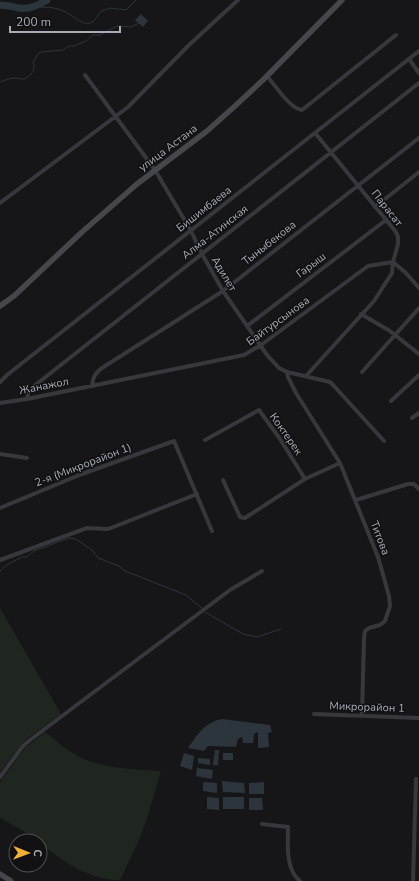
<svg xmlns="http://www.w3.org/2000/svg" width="419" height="881" viewBox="0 0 419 881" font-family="'Nunito Sans',sans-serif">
<rect width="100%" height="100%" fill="#161618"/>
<path fill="#1e261f" d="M0,608L61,714L25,740L0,772Z
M45,732C56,740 66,750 78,756C101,769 134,769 161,771L146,822L139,840L120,880C89,880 64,862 41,844L40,841L36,838L0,818V782L25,748Z"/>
<path fill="#2c353c" d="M141,14L148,21L143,27L135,20Z
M222,719L270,725L272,732L268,733L269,747L258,748V732L254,734L253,743H243L242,737L238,739L236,747L208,746L204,751L188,748C197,735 205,722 222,719Z
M215,750H219L218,765H213Z
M184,753L194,756L192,770L180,766Z
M223,753H233V760H223Z
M198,758L210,759V765L198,763Z
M197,768L213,770L212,779L196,776Z
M222,781L244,783L245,793L223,792Z
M203,782L217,783V793L203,791Z
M264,782V794H249V783Z
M207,797L219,798V810L207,809Z
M223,797H244V809H223Z
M249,798H262L263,810H249Z"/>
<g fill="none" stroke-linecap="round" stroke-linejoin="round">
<path stroke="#2c353c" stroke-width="1" d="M35,7C43,7 51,7 58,9C69,12 77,21 87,24L93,22L101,11L111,8L126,10L136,0
M0,82C5,80 11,78 16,78C18,78 20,79 23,79C30,78 37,69 33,62L38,54L41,52L63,50L69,46H74L86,41L93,35H100L117,26L131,27L139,23
M0,571L7,565L22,557H27L34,551L69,538L76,539L92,550L98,558L119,566L125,571L186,595L203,609
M205,612L243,634L257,637L281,629"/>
<path stroke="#2c353c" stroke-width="7" d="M0,5C7,5 13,7 19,8C29,10 39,5 47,0"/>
<path stroke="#37383d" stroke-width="4" d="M409,59L419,73
M85,75L155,170L191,231L202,254L223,291L267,355L279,368L287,372L330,382L334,386L384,441
M267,76C275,85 290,109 302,110L396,35
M0,203L128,107L189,45L238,0
M375,207L419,172
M393,262L406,273L419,288
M361,314L390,331L419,354
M247,326L386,220
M287,372L288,377L296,393L340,463L378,557L389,596L390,606L385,621L380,625L369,628L365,631L364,638L362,715
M362,372L419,308
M306,376L374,301L392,273L393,262L398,244V237L396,232L315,133
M0,382L7,375L419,51
M92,386C93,377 95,373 102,368L223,291L419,138
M27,399L29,390L419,83
M391,401L419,375
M0,403L27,399L244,355L261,345L368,266L393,262
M412,418L419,413
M205,440L259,410L280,439L305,479
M0,454L27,458
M223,480L240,517L245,518L305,479L340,463
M356,500L408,484H414L419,489
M0,508L82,474L174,441L212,531
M0,560L87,528L107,529L111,528L197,494
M314,714L419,718
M0,777L23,746L30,740L230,590L262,571
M262,824L288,827C288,845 285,869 300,881
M413,881L416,779"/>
<path stroke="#45474d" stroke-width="5.5" d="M0,306L14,296L82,232L137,184L207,131L235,106L263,80L342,0
M0,874L11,881"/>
</g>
<g text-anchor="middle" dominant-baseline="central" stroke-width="3" stroke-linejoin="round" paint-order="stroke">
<g font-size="11" fill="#a8adb8" stroke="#111113">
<text transform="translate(168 148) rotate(-37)">улица Астана</text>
<text transform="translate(387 208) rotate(52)">Парасат</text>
<text transform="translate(204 209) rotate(-38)">Бишимбаева</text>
<text transform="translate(215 232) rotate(-38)">Алма-Атинская</text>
<text transform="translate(269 243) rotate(-38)">Тыныбекова</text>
<text transform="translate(311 265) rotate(-37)">Гарыш</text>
<text transform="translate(224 274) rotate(59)">Адилет</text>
<text transform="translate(278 321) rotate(-36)">Байтурсынова</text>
<text transform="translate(44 386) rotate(-11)">Жанажол</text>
<text transform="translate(286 434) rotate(55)">Коктерек</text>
<text transform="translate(83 465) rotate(-21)">2-я (Микрорайон 1)</text>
<text transform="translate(380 538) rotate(69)">Титова</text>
<text transform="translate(367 707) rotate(2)">Микрорайон 1</text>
</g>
</g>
<g transform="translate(28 853) rotate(91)"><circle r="19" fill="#111113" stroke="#4d4f55"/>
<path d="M0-3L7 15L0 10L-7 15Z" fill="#f2b134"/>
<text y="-6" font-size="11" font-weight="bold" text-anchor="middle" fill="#a8adb8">С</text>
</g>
<path d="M10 26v6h110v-6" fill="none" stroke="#a8adb8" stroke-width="2"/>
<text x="16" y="26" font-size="12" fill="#a8adb8" stroke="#111113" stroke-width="3" paint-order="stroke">200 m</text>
</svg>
